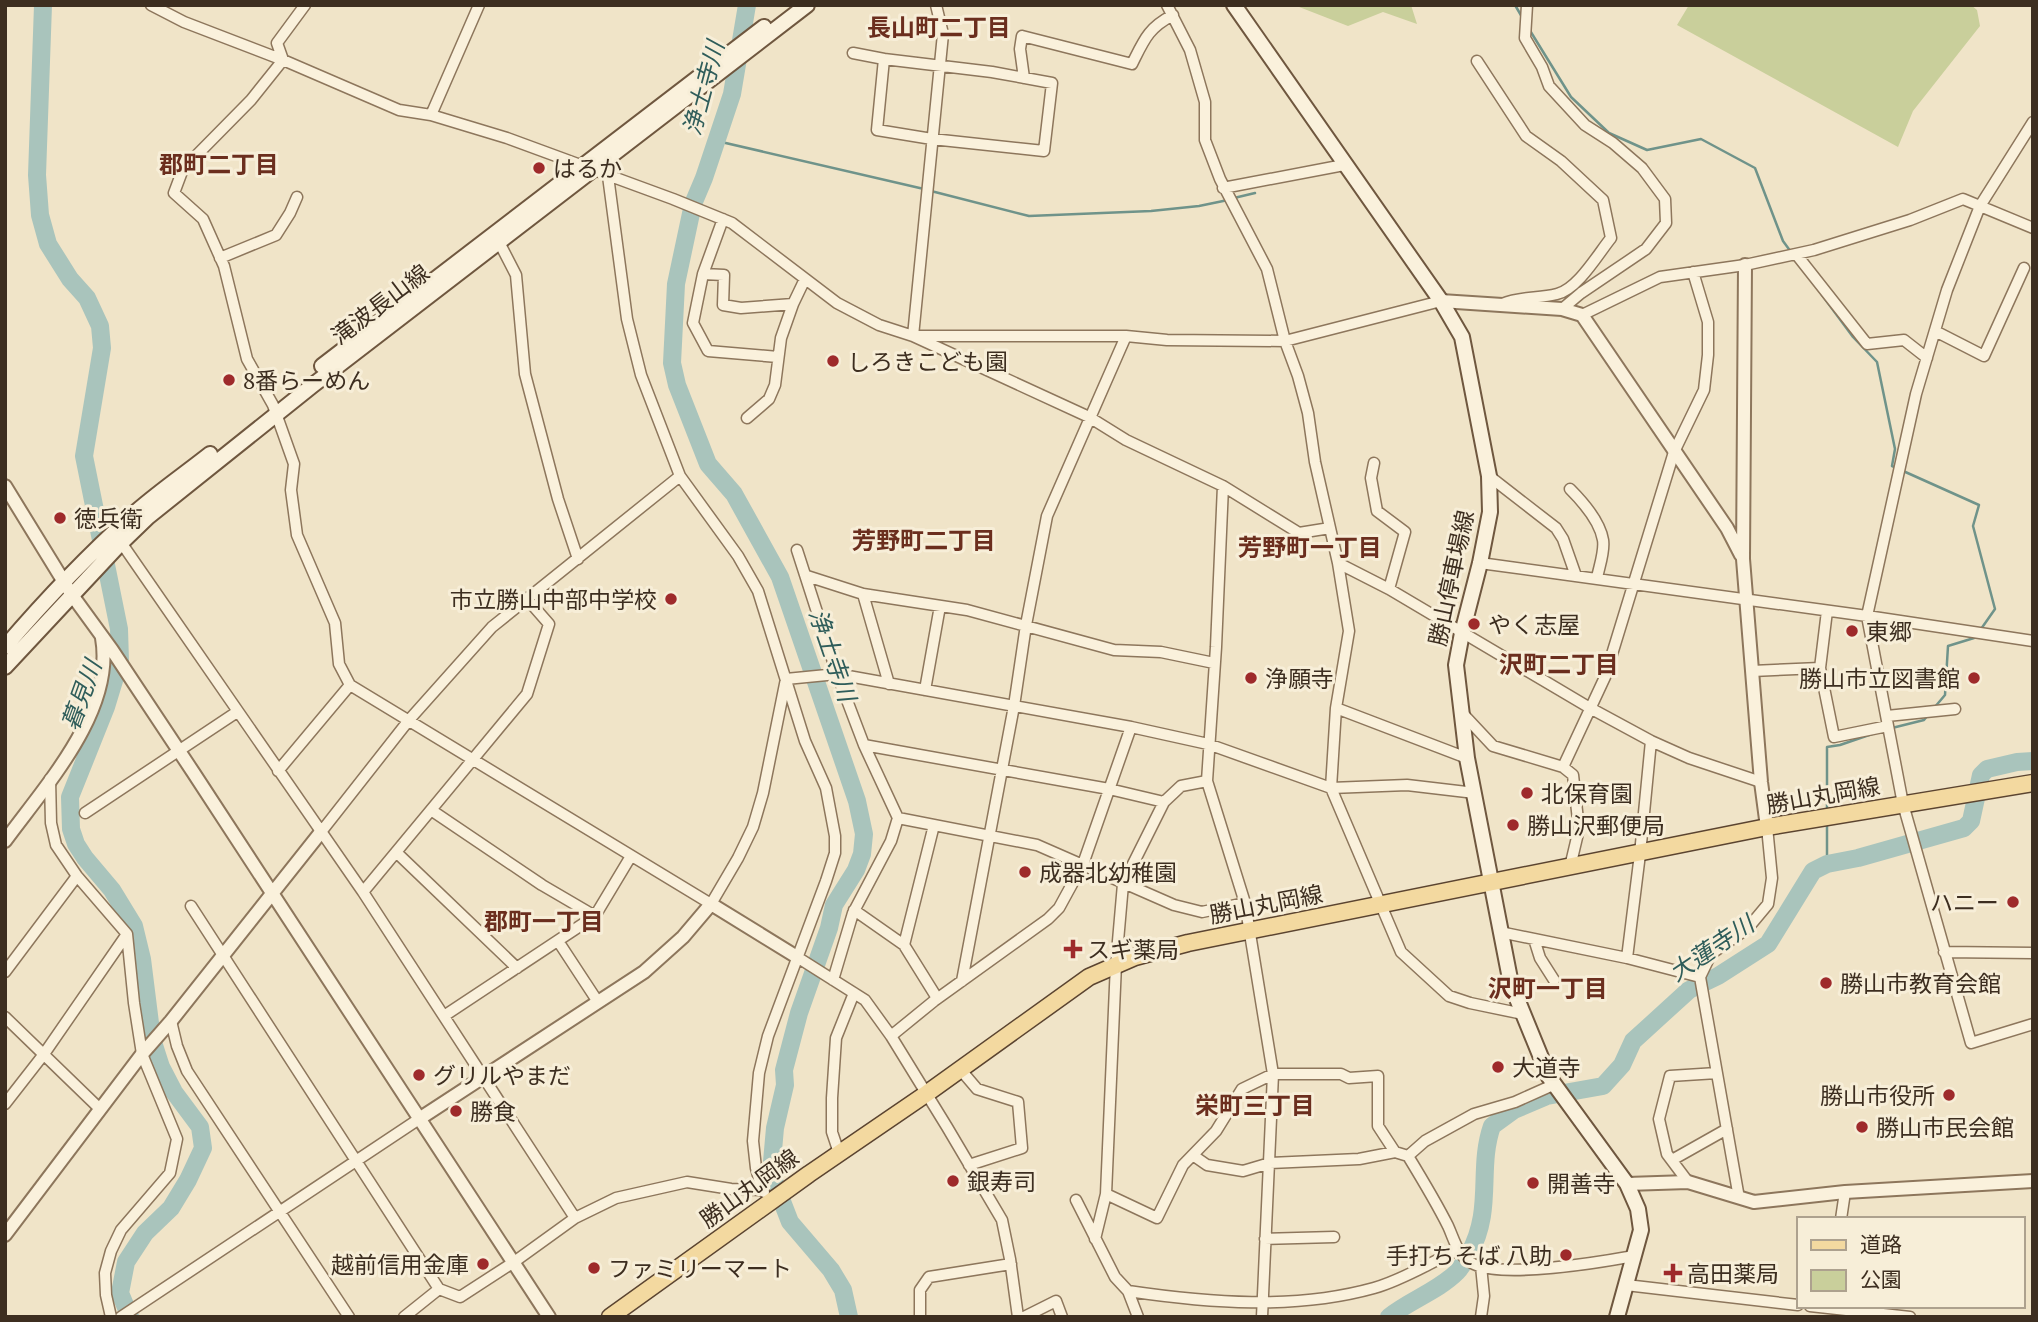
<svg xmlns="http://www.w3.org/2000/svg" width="2038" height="1322" viewBox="0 0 2038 1322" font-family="'PT Serif','Noto Sans JP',serif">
<rect width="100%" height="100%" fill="#f0e4c8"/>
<path fill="#c9cf9b" d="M1294,5H1411L1417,24L1383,12L1348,26Z
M1689,5H1971L1977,10L1980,26L1913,111L1898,147L1677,25Z"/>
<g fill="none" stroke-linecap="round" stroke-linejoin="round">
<path stroke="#6f938a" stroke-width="2.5" d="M1515,5L1522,17
M1529,29L1571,97L1609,133L1647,150L1701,139L1755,168L1783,241L1791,252
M717,141L924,189
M931,191L1029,216L1151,211L1199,206L1228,200
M1234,198L1255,193
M1822,295L1853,337L1877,362L1895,449L1892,466L1979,505L1973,526L1995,609L1981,629
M1934,708L1945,695L1948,646L1974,638L1977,634
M1892,728L1924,720L1928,715
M1827,812V747L1840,745L1875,733
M1827,822V864"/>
<path stroke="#a9c4bc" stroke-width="18" d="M43,5L37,175L40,215L48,244L70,279L87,298L100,326L102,348L84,456L119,629L120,661L106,707L70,797L71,829L76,844L85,858L112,890L134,926L142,959L152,1039L161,1067L174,1092L200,1127L203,1148L188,1180L171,1208L145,1233L126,1262L120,1293L130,1317
M747,5L732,94L704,178L693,204L676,284L672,363L677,385L708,464L734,494L780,577L857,801L864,834L862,854L856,870L834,905L829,928L799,1013L784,1070L785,1085L775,1128L771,1173L790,1222L831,1270L843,1290L849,1317
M1389,1317C1410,1300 1438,1291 1457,1272C1462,1267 1465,1260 1469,1254C1494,1209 1477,1169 1492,1126L1514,1110L1547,1096L1603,1086L1622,1065L1633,1041L1689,990L1718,976L1768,944L1813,871L1827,864L1858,858L1964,828L1971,821L1981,775L1987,769L2017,762L2033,761"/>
<defs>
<path id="minor" d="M151,5L184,22L283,60L399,110L431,115L507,138L673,199L732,223L837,303L879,325L913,336L1089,417L1126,440L1223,486L1299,533L1330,528
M1167,5L1190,50L1205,102V140L1220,179L1267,269L1285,341L1298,376L1308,413L1315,462L1338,563L1349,631L1336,708L1331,788L1401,952L1449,996L1470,1003L1523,1014
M1527,5L1525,38L1542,67L1549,86L1585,125L1613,143L1642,168L1665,199L1666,223L1646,249L1581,293L1562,309
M853,53L884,59
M884,59L992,72L1052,83L1044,151L932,139L877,130Z
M283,60L251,100L183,169L174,193L203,219L224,266L247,359L273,405L294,464L291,490L297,535L335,623L339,664L350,685L711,904L738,858L753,827L763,793L786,679
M283,60L277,43L305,5
M1477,61L1526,136L1561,161L1603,200L1611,238C1598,254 1578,289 1557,294C1538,299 1521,296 1502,304
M1024,78L1020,49L1022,36L1132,64C1144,40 1148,28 1173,15
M431,115L479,5
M2033,122L1980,206L1947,290L1916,394L1867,616L1903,804L1971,1043L2033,1024
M608,176L627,319L641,375L680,476L738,556L758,591L805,741L826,788L835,836V853L826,881L768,1036L759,1073L753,1141L756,1168L762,1190
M1223,188L1344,165
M723,219L703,274L693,323L708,351L778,357
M499,242L516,275L525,374L558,499L578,559
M1796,254L1867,344L1904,340L1927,358
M220,258L276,235L290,213L297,197
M703,274L724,275L723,305L741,308L793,304
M1582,315L1660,277L1745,265L1814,250L1910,220L1963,199L2033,228
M1935,331L1984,356L2024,268
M913,336L943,34L936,5
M917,336H1126L1167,340L1285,341L1441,301
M747,418L769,399L775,385L781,338L793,304L805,279
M1374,463L1371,478L1377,511L1405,532L1389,589
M1489,476L1556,528L1563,539L1576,576
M1223,486L1216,647L1207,781L1245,903L1273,1074L1262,1317
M1570,489C1583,502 1600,522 1603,540C1605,551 1599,567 1597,578
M118,538L363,892L575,1218
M797,550L837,674L864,745L898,818L891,841L853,913L833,980
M1338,563L1389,589L1590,708L1651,741L1689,758L1761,782
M1480,563L1867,616L2033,641
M807,576L863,594L967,610L1114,650L1161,652L1214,663
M863,594L889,684
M1827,611L1820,668L1834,737L1888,726
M1752,671L1820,668
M786,679L837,674L1131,727L1208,744L1331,788L1407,785L1475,793
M925,690L940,606
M1336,708L1467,758
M1463,714L1493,746L1563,767L1605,677L1674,452L1704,390L1708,355V322L1693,272
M1887,716L1955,709
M864,745L1109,789L1164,802L1181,786L1207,781
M1563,767L1573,775L1579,829L1570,867
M278,771L350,685
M50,779L51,823L56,845L77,876L127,934L134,1003L142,1054L177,1139L170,1173L121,1230L111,1251L105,1273L106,1295L111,1317
M431,810L542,885L595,916
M85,813L237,712
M898,818L1037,845L1174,905L1202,912L1245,903
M934,825L904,945L937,998
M321,832L409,720L492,627L680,476
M396,852L517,968
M363,892L527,694L549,624L528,600
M191,906L439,1289
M854,910L904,945
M1500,932L1627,958L1700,977
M1534,939L1540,958L1554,980
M558,941L598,1002
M1944,952L2033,953
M797,957L865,1000L891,1036L947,1127L1002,1220L1010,1259L1018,1317
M1627,958L1640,854L1651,741
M5,972L77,876
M962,981L1014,706L1026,625L1047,516L1126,336
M444,1016L595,916L631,856
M5,1017L100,1109
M171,1021L177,1046L187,1071L349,1317
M891,1036L934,1001L1048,919L1059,908L1083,864L1131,727
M960,1069L977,1089L1018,1102L1022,1148L969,1165
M5,1104L44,1054L127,934
M839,1153L832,1132V1098L836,1038L854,993
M1194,1156L1207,1165L1243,1171L1270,1163L1359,1159L1395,1152L1408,1156C1422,1179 1436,1202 1448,1226C1454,1239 1457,1254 1470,1262C1496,1280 1601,1262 1634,1256
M1408,1156L1425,1141L1474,1114L1515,1102L1553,1085
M1672,1160L1727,1129
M1688,1182L1667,1154L1659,1119L1670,1076L1717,1073
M1106,1194L1157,1218L1183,1165L1216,1131L1242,1089L1273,1074H1341L1349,1078L1378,1076V1126L1395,1152
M1739,1198L1700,977L1711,954L1748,928L1768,904L1772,878L1767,827
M1076,1200L1115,1277L1128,1291L1138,1317
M1841,1219L1845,1192
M1095,1239L1106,1194L1116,964L1123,884L1164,802
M1265,1239L1334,1237
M1626,1285L1798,1305
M1128,1291C1209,1303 1295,1310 1374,1288C1403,1280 1431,1262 1458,1250
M1810,1306L1910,1317
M121,1317L419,1119
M404,1317L439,1289L460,1297L514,1262L575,1218L616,1198L687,1182L731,1189L762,1190L764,1192
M920,1317V1290L929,1277L1011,1264
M1024,1317L1056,1301L1062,1317
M1481,1317L1484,1296L1481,1266"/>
<path id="tertiary" d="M1745,265L1743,559L1761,782L1767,827
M1441,301L1562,309L1582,315L1727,528L1741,555
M5,486L72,595L112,650L193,772L549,1317
M5,841C45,786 115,711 102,638
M419,1119L644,972L683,937L711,904L797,957
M1627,1184L1688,1182L1754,1202L1845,1192L2033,1181
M5,1235L142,1054L171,1021L321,832"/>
<path id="secondary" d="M1234,5L1441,301L1462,337L1489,476L1490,512L1480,563L1462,633L1456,665L1467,758L1511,984L1549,1077L1627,1184L1638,1209L1641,1230L1617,1317
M322,366L764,27
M5,647C46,599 90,553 137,511C160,491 186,473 210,454
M5,667L119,545L148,517L313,385L807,5"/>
<path id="primary" d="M610,1317L809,1174L926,1094L1089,977L1135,957L1188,943L1767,827L2033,783"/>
</defs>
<use href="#minor" stroke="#8d765c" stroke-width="13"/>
<use href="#tertiary" stroke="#8d765c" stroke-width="16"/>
<use href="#secondary" stroke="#6f573f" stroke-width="18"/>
<use href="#primary" stroke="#5b4430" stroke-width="19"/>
<use href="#minor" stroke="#faf1dc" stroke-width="10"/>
<use href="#tertiary" stroke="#faf1dc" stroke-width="12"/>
<use href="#secondary" stroke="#faf1dc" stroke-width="14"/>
<use href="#primary" stroke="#f3d9a0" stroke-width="16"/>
</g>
<g fill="#9e2a2b" stroke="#f7eed8" stroke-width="2.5">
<circle cx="539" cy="168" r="7"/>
<circle cx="833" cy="361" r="7"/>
<circle cx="229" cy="380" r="7"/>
<circle cx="60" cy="518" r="7"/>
<circle cx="671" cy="599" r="7"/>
<circle cx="1474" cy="624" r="7"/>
<circle cx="1852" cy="631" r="7"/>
<circle cx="1251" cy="678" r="7"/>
<circle cx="1974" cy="678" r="7"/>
<circle cx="1527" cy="793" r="7"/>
<circle cx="1513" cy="825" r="7"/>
<circle cx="1025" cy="872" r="7"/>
<circle cx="2013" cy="902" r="7"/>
<path d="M1069.5 938.5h7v7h7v7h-7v7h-7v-7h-7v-7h7z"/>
<circle cx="1826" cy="983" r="7"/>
<circle cx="1498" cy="1067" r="7"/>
<circle cx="419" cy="1075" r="7"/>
<circle cx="1949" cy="1095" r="7"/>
<circle cx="456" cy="1111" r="7"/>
<circle cx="1862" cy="1127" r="7"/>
<circle cx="953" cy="1181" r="7"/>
<circle cx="1533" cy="1183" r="7"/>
<circle cx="1566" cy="1255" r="7"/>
<circle cx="483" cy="1264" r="7"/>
<circle cx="594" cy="1268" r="7"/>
<path d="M1669.5 1262.5h7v7h7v7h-7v7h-7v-7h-7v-7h7z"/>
</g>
<g text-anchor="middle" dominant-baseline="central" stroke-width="6" stroke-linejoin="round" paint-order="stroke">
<g font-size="23" fill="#3d2e20" stroke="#f7eed8" text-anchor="start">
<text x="553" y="168">はるか</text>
<text x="847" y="361">しろきこども園</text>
<text x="243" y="380">8番らーめん</text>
<text x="74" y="518">徳兵衛</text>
<text x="657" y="599" text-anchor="end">市立勝山中部中学校</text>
<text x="1488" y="624">やく志屋</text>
<text x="1866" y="631">東郷</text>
<text x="1265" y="678">浄願寺</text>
<text x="1960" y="678" text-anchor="end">勝山市立図書館</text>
<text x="1541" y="793">北保育園</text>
<text x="1527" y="825">勝山沢郵便局</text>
<text x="1039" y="872">成器北幼稚園</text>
<text x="1999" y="902" text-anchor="end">ハニー</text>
<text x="1087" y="949">スギ薬局</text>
<text x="1840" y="983">勝山市教育会館</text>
<text x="1512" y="1067">大道寺</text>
<text x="433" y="1075">グリルやまだ</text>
<text x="1935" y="1095" text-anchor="end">勝山市役所</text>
<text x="470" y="1111">勝食</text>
<text x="1876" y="1127">勝山市民会館</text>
<text x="967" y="1181">銀寿司</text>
<text x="1547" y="1183">開善寺</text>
<text x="1552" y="1255" text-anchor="end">手打ちそば 八助</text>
<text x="469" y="1264" text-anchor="end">越前信用金庫</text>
<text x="608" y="1268">ファミリーマート</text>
<text x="1687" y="1273">高田薬局</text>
</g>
<g font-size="23" fill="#3d2e20" stroke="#f7eed8">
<text transform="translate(380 304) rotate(-37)">滝波長山線</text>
<text transform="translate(1451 578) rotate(-78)">勝山停車場線</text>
<text transform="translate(1823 795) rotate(-10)">勝山丸岡線</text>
<text transform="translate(1266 904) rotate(-11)">勝山丸岡線</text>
<text transform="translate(749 1188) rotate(-36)">勝山丸岡線</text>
</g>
<g font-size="24" font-weight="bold" fill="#6b2e1e" stroke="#f7eed8">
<text x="939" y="27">長山町二丁目</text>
<text x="219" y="164">郡町二丁目</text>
<text x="924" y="540">芳野町二丁目</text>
<text x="1310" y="547">芳野町一丁目</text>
<text x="1559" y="664">沢町二丁目</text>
<text x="544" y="921">郡町一丁目</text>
<text x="1548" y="988">沢町一丁目</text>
<text x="1255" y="1105">栄町三丁目</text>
</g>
<g font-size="24" font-style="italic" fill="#2f5d5a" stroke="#f7eed8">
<text transform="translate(703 88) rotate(-75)">浄土寺川</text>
<text transform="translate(833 655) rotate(71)">浄土寺川</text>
<text transform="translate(81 695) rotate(-70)">暮見川</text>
<text transform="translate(1711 948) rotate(-34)">大蓮寺川</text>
</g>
</g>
<rect width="2038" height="1322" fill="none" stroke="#3d2e20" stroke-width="14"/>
<rect x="1797" y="1217" width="228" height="91" fill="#f7eed8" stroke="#ada18e" stroke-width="2"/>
<rect x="1811" y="1240" width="35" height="10" fill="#f3d9a0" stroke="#ada18e" stroke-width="2"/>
<text x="1860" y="1252" font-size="21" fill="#3d2e20">道路</text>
<rect x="1811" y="1270" width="35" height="21" fill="#c9cf9b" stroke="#ada18e" stroke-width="2"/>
<text x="1860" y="1287" font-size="21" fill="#3d2e20">公園</text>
</svg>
